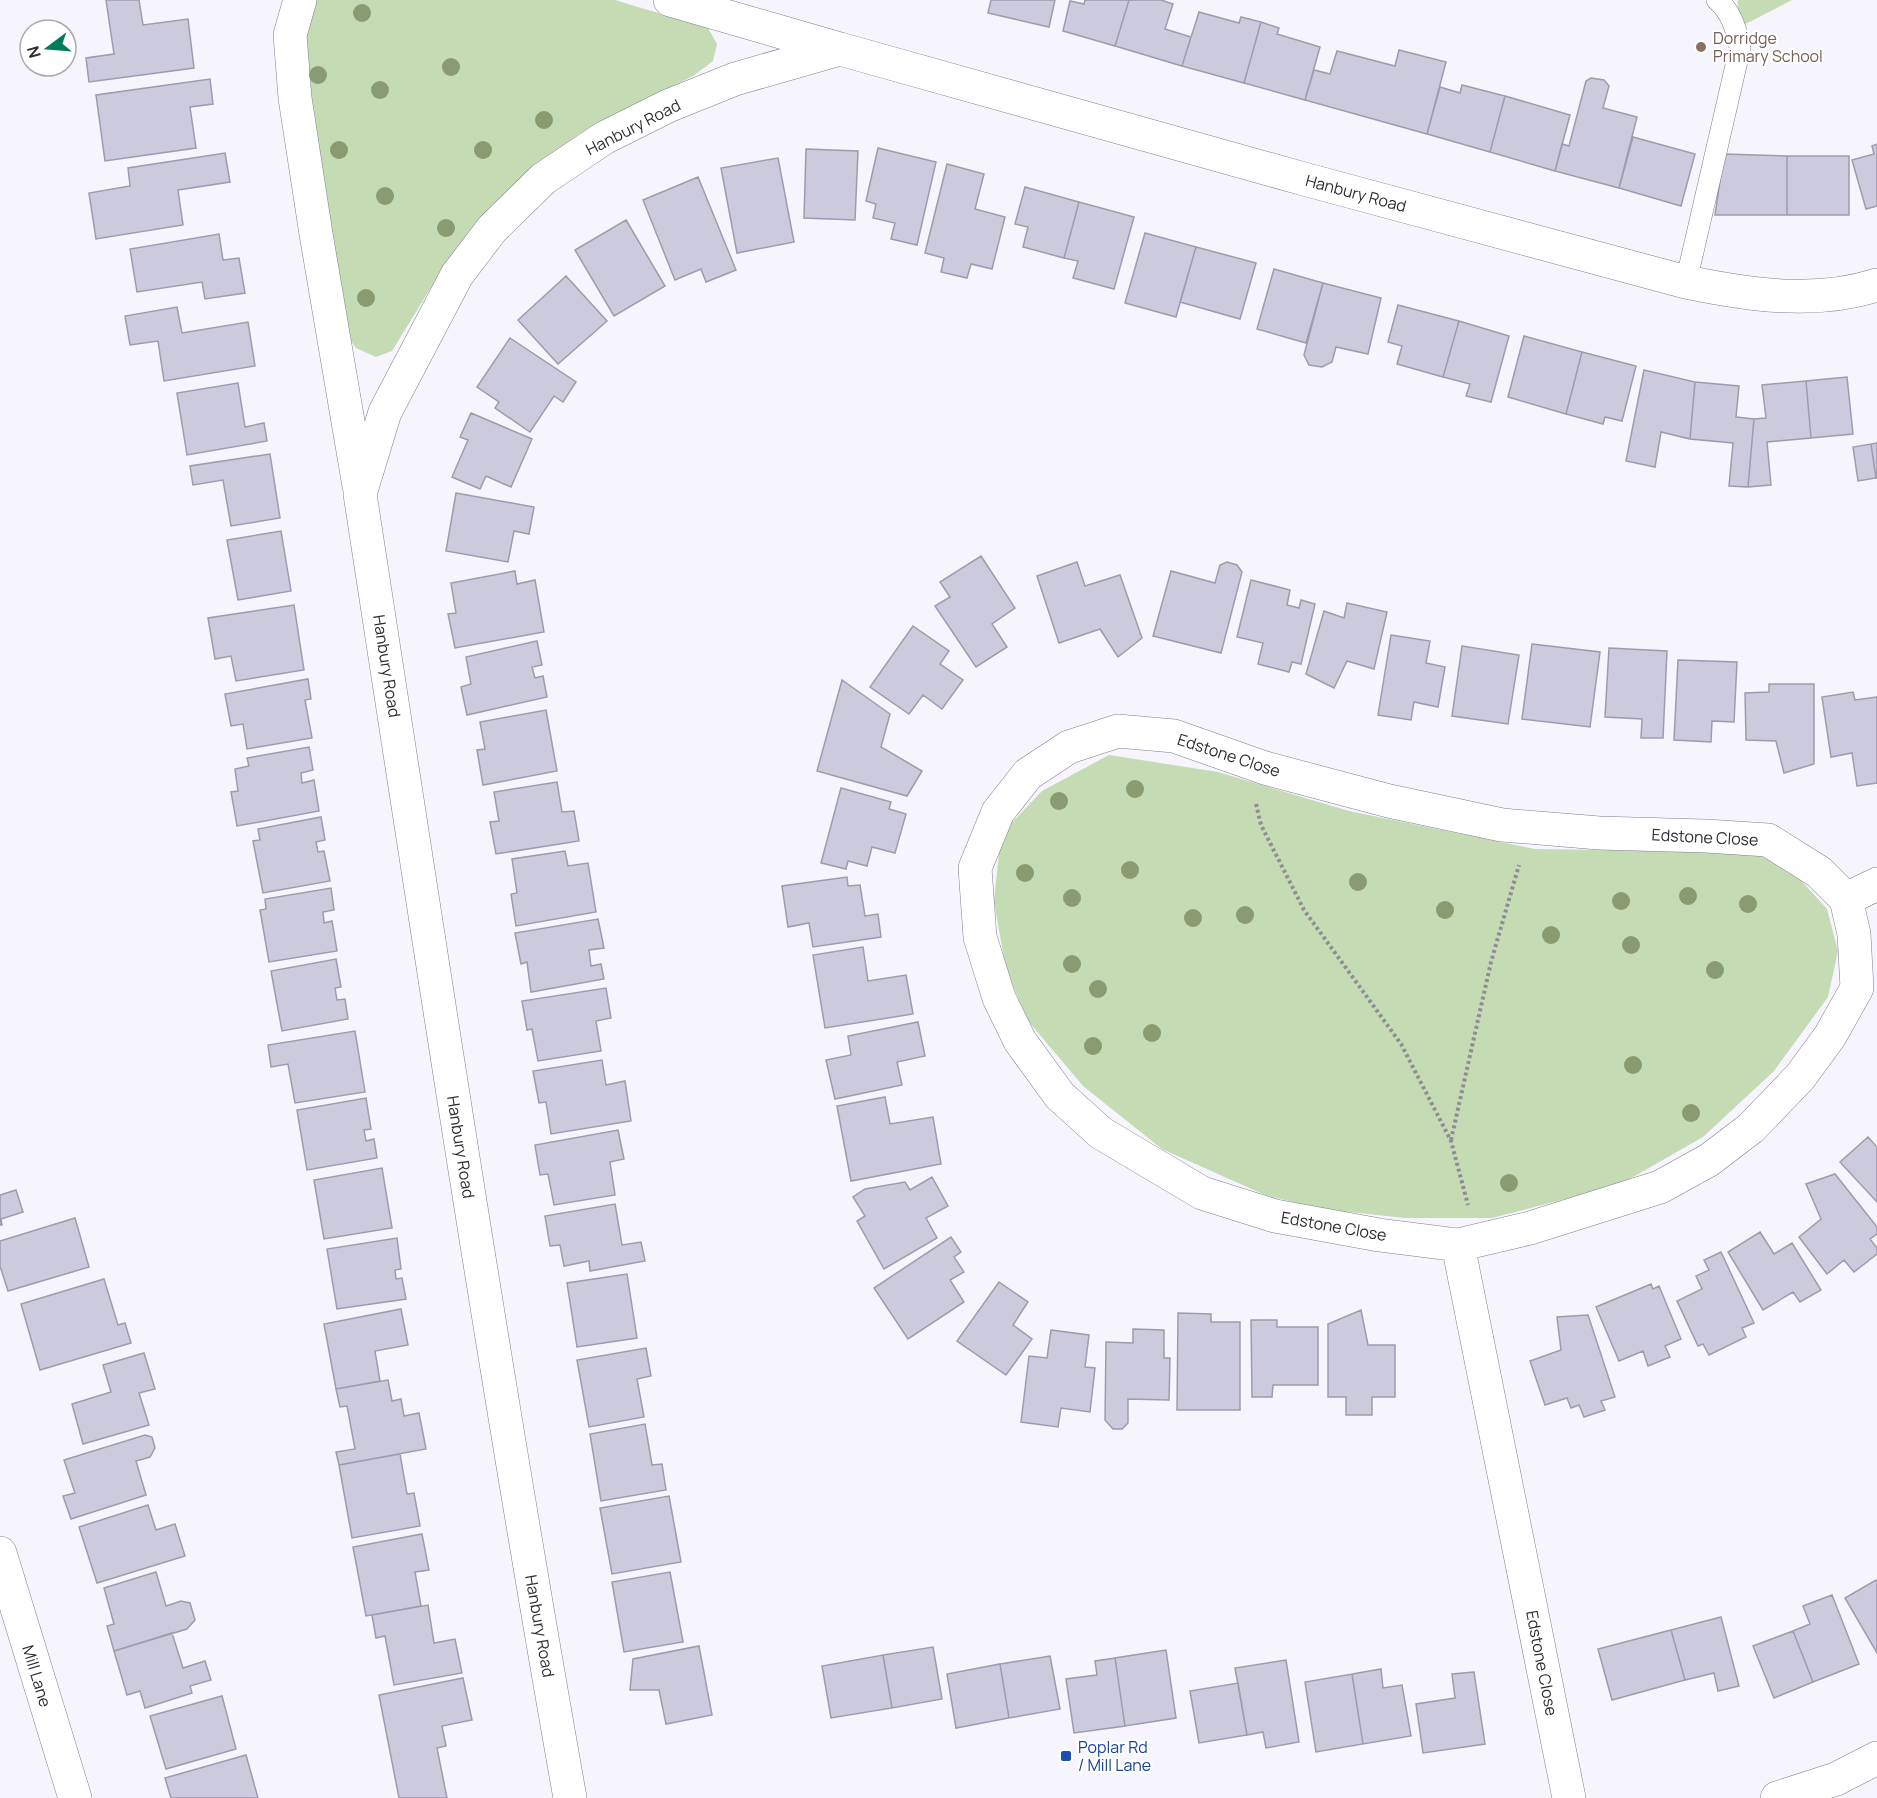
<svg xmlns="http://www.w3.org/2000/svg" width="1877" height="1798" viewBox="0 0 1877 1798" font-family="Manrope,sans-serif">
<rect width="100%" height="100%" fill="#f6f4fd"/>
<path fill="#c5dbb4" d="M312,0H615L708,28L717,44L713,61L693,76L579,134L508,192L449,258L392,351L376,357L356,348L345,333L303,46Z
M1738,0H1792L1736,29Z
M1109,755L1218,772L1349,811L1535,849L1753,852L1796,875L1827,909L1838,951L1828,997L1774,1071L1703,1137L1619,1185L1492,1218H1405L1322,1209L1265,1195L1162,1149L1083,1086L1029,1022L1006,970L994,901L1001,834L1042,791Z"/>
<path fill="#cccadd" stroke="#9e9bae" stroke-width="1.5" d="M106,0H139L143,25L188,19L194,68L89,82L86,58L114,54Z
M991,0H1055L1049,27L988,13Z
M1085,0H1129L1115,46L1063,31L1070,1L1084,4Z
M1129,0H1161L1173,4L1165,29L1191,37L1182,66L1115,46Z
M1199,12L1239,23L1241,17L1261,22L1244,83L1182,66Z
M1261,22L1279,28L1277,34L1320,47L1305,100L1244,83Z
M1399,50L1446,62L1427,134L1305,100L1314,70L1330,74L1337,51L1395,66Z
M1591,78L1604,80L1609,86L1603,108L1637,117L1619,188L1555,171L1562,144L1569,146L1586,81Z
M210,79L213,104L190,107L196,148L105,161L96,95Z
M1462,85L1505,96L1490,152L1427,134L1440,87L1460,93Z
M1505,96L1570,115L1555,171L1490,152Z
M1633,137L1695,154L1681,206L1619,188Z
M1877,144V206L1866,209L1852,160L1874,154L1872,146Z
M878,148L936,162L917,245L891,239L895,223L873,218L876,204L866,201Z
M806,149L858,151L855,220L804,218Z
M225,153L230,182L178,190L183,225L96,239L89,193L130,186L128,168Z
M1724,154L1787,156V215H1715Z
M1787,156H1849V215H1787Z
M778,158L794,242L737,253L721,168Z
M947,164L984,174L975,209L1005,217L992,269L971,264L967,278L941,272L944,258L925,253Z
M698,177L736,270L706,282L701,269L675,280L643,200Z
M1025,187L1079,202L1064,258L1023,247L1028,227L1015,224Z
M1079,202L1134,217L1114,289L1073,278L1078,261L1064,258Z
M626,220L665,286L614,316L575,250Z
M1145,233L1196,247L1176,317L1125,303Z
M219,234L223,260L239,258L245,293L205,299L202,282L137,292L130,249Z
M1196,247L1256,263L1240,319L1180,302Z
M1274,269L1323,283L1306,343L1257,329Z
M566,276L607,321L558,364L518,320Z
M1323,283L1381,298L1368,354L1336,347L1332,362L1322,367L1309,365L1304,355Z
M1398,305L1459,321L1443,377L1397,364L1402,346L1388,342Z
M177,307L182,333L248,322L255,366L164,381L158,341L130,345L125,316Z
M1459,321L1509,336L1491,402L1466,396L1470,384L1443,377Z
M1524,336L1582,352L1566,414L1508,397Z
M510,338L576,382L563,402L554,396L530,432L495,408L499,402L477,387Z
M1582,352L1636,366L1622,421L1605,417L1603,424L1566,414Z
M1644,370L1695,382L1690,439L1661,432L1655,467L1626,461Z
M1847,377L1853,434L1811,438L1806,381Z
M1806,381L1811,438L1767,442L1771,485L1748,487L1754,419L1766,418L1762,385Z
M1695,382L1739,386L1736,417L1754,419L1748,487L1729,486L1733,443L1690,439Z
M238,383L245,427L264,423L267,441L187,455L177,393Z
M471,413L532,439L511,487L486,476L480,489L452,477L468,440L460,437Z
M1877,443V478H1876L1871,444Z
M1871,444L1876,478L1858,481L1853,447Z
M270,454L280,518L231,526L223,480L193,485L190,466Z
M456,493L534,507L529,534L514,531L508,562L446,551Z
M281,531L291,591L238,600L227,540Z
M981,556L1015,608L992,624L1007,647L976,667L935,606L950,597L940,582Z
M1077,562L1085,586L1120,575L1142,638L1118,657L1100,629L1059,643L1037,576Z
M1227,562L1237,565L1242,572L1221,653L1153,636L1171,571L1215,583L1220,565Z
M515,571L517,584L535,580L544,632L455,648L448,614L456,613L451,583Z
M1251,580L1290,590L1287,605L1299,608L1301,600L1315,604L1301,664L1292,662L1289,672L1258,664L1263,643L1237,637Z
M1347,603L1387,612L1374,669L1347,661L1334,688L1306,674L1324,611L1344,618Z
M294,605L304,670L236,681L231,656L215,659L208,618Z
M913,626L949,651L940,664L963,680L942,709L923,695L909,714L870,687Z
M1391,635L1430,641L1426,663L1445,667L1438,707L1414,702L1411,720L1378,715Z
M537,641L542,665L532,667L535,678L543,676L547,697L467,715L461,687L471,684L466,657Z
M1532,644L1600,652L1590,727L1522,719Z
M1462,646L1519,655L1508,724L1452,716Z
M1609,648L1667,651L1663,738H1641L1642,719L1605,717Z
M1678,660L1737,662L1734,722L1712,721L1711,742L1674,740Z
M308,679L311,699L305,700L312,738L247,749L243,724L231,726L225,694Z
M842,680L890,714L881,747L922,771L907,796L817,771Z
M1769,684H1814V764L1784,773L1776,741L1746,740L1745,693L1769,692Z
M1853,692L1855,700L1877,697V783L1857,786L1852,753L1831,757L1822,697Z
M546,710L557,771L483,785L477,750L485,749L480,722Z
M309,747L313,770L301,773L302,783L314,780L319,811L237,826L231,792L238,791L235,769L249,766L247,758Z
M557,782L562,812L574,811L579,841L496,854L490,822L499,821L494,792Z
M841,788L891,802L889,809L906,814L895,853L872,847L867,866L848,861L846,869L821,863Z
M321,817L325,840L316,842L318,852L324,851L330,881L263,893L253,841L260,840L258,829Z
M565,851L568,866L588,863L596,912L516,926L511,894L517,893L512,859Z
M847,877L848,886L860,885L865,916L878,914L881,937L813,947L809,923L788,927L782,886Z
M331,888L334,910L323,912L324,923L332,921L337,951L269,962L260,910L266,909L265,899Z
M598,919L604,948L589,950L591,966L601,964L604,979L531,992L527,962L521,964L515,933Z
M863,947L868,981L906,975L913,1014L825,1028L813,955Z
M336,959L341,987L335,988L337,1000L345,999L348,1019L282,1031L271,971Z
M606,988L611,1018L596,1021L601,1051L538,1061L532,1029L527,1030L522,1001Z
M918,1022L925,1056L897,1062L902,1085L835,1099L826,1060L851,1055L848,1036Z
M355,1031L365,1092L295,1103L288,1064L271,1067L268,1045Z
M602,1060L606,1085L625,1081L631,1121L551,1134L546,1102L539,1103L533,1071Z
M885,1097L890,1124L933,1117L941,1164L851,1181L837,1106Z
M366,1098L371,1129L364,1130L366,1141L374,1139L377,1158L307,1170L297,1110Z
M618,1130L624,1159L610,1162L615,1195L554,1205L548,1174L540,1175L535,1145Z
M1868,1137L1877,1147V1202L1840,1162Z
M382,1168L392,1228L324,1239L314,1180Z
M1835,1174L1877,1227V1234L1870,1239L1877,1248V1254L1854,1272L1844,1260L1827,1274L1799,1237L1821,1219L1806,1184Z
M932,1177L948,1206L926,1218L937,1238L884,1269L857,1221L865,1216L853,1197L865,1189L905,1182L910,1190Z
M16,1190L23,1212L1,1219L2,1225H0V1195Z
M615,1204L622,1245L641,1242L645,1261L590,1271L589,1261L564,1266L560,1245L550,1246L545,1216Z
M75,1218L89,1267L8,1291L0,1266V1241Z
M1760,1232L1774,1254L1792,1243L1821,1290L1800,1302L1793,1292L1763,1310L1728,1252Z
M951,1237L961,1252L954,1257L964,1272L950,1280L964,1302L908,1339L874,1288Z
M397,1238L401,1269L395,1270L396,1279L402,1278L406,1299L337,1309L327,1249Z
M1721,1252L1754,1323L1742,1328L1746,1337L1709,1355L1703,1344L1698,1346L1677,1301L1702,1289L1696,1276L1709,1270L1704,1260Z
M627,1274L637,1338L577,1347L567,1283Z
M104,1279L118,1325L125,1323L131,1343L40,1370L21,1304Z
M999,1282L1028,1302L1013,1325L1032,1339L1006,1375L957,1341Z
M1651,1284L1653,1289L1659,1286L1681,1339L1665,1346L1670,1357L1648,1366L1643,1351L1619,1361L1596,1307Z
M401,1309L408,1345L375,1351L380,1381L336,1389L324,1324Z
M1361,1310L1368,1345H1395V1397H1372V1415H1346V1397H1328V1324Z
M1178,1313L1211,1314V1322H1240V1410H1177Z
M1588,1315L1615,1397L1601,1401L1605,1410L1584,1417L1579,1405L1571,1408L1567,1398L1545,1405L1530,1361L1561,1350L1557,1317Z
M1251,1320H1277V1327H1318V1385H1273L1272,1397H1252Z
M1133,1329L1164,1330V1358H1170L1169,1400L1128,1399V1423L1122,1429H1113L1105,1420L1106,1342L1133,1343Z
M1051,1330L1089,1335L1085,1367L1095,1368L1090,1412L1061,1408L1058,1427L1021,1422L1029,1356L1047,1358Z
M646,1348L651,1376L637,1379L644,1417L589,1427L577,1360Z
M144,1353L155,1389L139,1393L149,1425L83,1444L72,1404L111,1392L103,1365Z
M388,1380L392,1401L401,1399L404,1416L419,1413L426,1449L339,1465L336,1452L355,1449L347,1406L340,1407L336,1389Z
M645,1424L652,1465L662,1464L666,1490L601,1501L590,1434Z
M145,1435L152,1437L155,1448L150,1457L136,1461L146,1495L71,1519L63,1496L75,1493L64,1460Z
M400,1454L407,1494L414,1493L420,1526L352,1538L339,1465Z
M669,1496L681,1562L612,1574L600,1508Z
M148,1505L156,1530L175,1524L185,1556L97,1583L79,1527Z
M422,1534L429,1570L415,1572L421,1606L366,1616L353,1547Z
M156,1572L166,1606L181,1601L190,1603L195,1620L187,1629L114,1651L107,1626L114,1624L104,1588Z
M670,1572L683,1642L624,1652L612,1582Z
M1876,1580L1877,1582V1653L1845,1598Z
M1832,1595L1859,1664L1813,1682L1793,1631L1810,1624L1803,1606Z
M428,1605L434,1643L455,1639L462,1673L394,1685L385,1636L376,1638L372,1615Z
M1721,1617L1739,1686L1718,1691L1714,1673L1685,1680L1671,1630Z
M1671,1630L1685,1680L1612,1700L1598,1649Z
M1793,1631L1813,1682L1774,1698L1753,1646Z
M172,1633L183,1668L205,1661L211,1680L190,1686L192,1693L145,1708L140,1691L127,1695L114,1651Z
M699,1646L712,1715L666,1724L659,1690H630L633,1659Z
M933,1647L942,1699L892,1708L883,1655Z
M1166,1650L1176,1718L1125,1726L1115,1658Z
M883,1655L892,1708L831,1718L822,1666Z
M1050,1656L1060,1709L1009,1718L1000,1664Z
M1115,1658L1125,1726L1074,1733L1066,1679L1097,1675L1095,1661Z
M1286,1660L1299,1742L1266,1748L1263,1732L1247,1735L1235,1668Z
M1000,1664L1009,1718L956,1728L947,1674Z
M1381,1669L1383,1688L1402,1685L1411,1736L1363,1744L1352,1674Z
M1474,1672L1485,1744L1423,1753L1416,1704L1455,1698L1452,1674Z
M1352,1674L1363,1744L1316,1752L1305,1682Z
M463,1678L472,1720L442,1726L446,1746L437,1748L447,1798H399L379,1695Z
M1238,1683L1247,1735L1199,1743L1190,1691Z
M222,1696L236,1749L166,1769L150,1716Z
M246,1755L258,1798H171L165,1778Z"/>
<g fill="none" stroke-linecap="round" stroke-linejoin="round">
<defs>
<path id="lane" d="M1686,282L1740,48C1737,31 1731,11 1717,0"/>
<path id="street" d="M300,0L290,35L295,98L316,234L359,486
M670,0L840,49
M1118,731L1174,736L1265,768L1389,801L1502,825L1599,833L1706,836L1768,840L1819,872L1846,899L1854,934L1857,988L1830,1036L1800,1077L1751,1128L1709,1160L1660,1187L1530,1228L1458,1245L1379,1235L1275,1216L1202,1193L1101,1133L1060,1096L1020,1041L999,998L980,937L975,868L998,812L1028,774L1069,747Z
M1846,899L1877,884
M1458,1245L1569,1798
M0,1553L75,1798
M570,1798C493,1364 427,929 360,494L385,412L457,275L492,229L543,179L604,138L668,106L735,79L840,49L1304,179L1686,282C1749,295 1815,305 1877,285
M1777,1798L1836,1779L1877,1758"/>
</defs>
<use href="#lane" stroke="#807e90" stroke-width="22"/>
<use href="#street" stroke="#807e90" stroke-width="34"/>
<path stroke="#8e8c94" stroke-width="4" stroke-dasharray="3 3" stroke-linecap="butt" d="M1256,804L1261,825L1304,910L1401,1044L1451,1141L1468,1205
M1451,1140L1491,962L1519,865"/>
<use href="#lane" stroke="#fff" stroke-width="21"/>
<use href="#street" stroke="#fff" stroke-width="33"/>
</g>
<g fill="#8a9b72">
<circle cx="362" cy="13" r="9"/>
<circle cx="451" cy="67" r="9"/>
<circle cx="318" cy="75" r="9"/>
<circle cx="380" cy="90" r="9"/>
<circle cx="544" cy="120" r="9"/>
<circle cx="339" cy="150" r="9"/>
<circle cx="483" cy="150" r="9"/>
<circle cx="385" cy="196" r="9"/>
<circle cx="446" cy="228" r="9"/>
<circle cx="366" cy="298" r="9"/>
<circle cx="1135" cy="789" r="9"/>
<circle cx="1059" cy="801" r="9"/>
<circle cx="1130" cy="870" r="9"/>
<circle cx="1025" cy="873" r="9"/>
<circle cx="1358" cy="882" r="9"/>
<circle cx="1688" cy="896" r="9"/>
<circle cx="1072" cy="898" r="9"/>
<circle cx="1621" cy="901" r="9"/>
<circle cx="1748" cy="904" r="9"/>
<circle cx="1445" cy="910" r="9"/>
<circle cx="1245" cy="915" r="9"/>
<circle cx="1193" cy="918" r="9"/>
<circle cx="1551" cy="935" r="9"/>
<circle cx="1631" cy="945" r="9"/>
<circle cx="1072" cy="964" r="9"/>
<circle cx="1715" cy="970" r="9"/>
<circle cx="1098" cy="989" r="9"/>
<circle cx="1152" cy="1033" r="9"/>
<circle cx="1093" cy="1046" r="9"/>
<circle cx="1633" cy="1065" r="9"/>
<circle cx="1691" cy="1113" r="9"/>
<circle cx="1509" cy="1183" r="9"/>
</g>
<circle fill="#8d6e63" stroke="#fff" stroke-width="2" cx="1701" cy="47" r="6"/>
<rect fill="#1a4fb4" stroke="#fff" stroke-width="2" x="1060" y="1750" width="12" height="12" rx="3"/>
<g text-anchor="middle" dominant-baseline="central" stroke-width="4.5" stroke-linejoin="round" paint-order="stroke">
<g font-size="16" fill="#785e54" stroke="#fff" text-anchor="start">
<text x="1713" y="38">Dorridge<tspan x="1713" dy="18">Primary School</tspan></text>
</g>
<g font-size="16" fill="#2e2d34" stroke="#fff">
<text transform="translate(633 127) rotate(-27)">Hanbury Road</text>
<text transform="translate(1356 193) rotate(15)">Hanbury Road</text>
<text transform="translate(387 666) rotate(81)">Hanbury Road</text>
<text transform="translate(1229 755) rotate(18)">Edstone Close</text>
<text transform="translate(1705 837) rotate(3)">Edstone Close</text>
<text transform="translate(461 1147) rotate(81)">Hanbury Road</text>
<text transform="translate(1334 1226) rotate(10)">Edstone Close</text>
<text transform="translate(540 1626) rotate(80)">Hanbury Road</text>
<text transform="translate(1542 1663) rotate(79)">Edstone Close</text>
<text transform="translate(37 1676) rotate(73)">Mill Lane</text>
</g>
<g font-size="16" fill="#164399" stroke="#fff" text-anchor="start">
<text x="1078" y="1747">Poplar Rd<tspan x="1078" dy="18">/ Mill Lane</tspan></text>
</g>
</g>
<g transform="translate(48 48) rotate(254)"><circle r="28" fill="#ffffff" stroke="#ababae" stroke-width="1.5"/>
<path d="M0-4.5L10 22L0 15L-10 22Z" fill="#007c5b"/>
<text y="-9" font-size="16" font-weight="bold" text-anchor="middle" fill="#2e2d34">N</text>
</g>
</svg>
